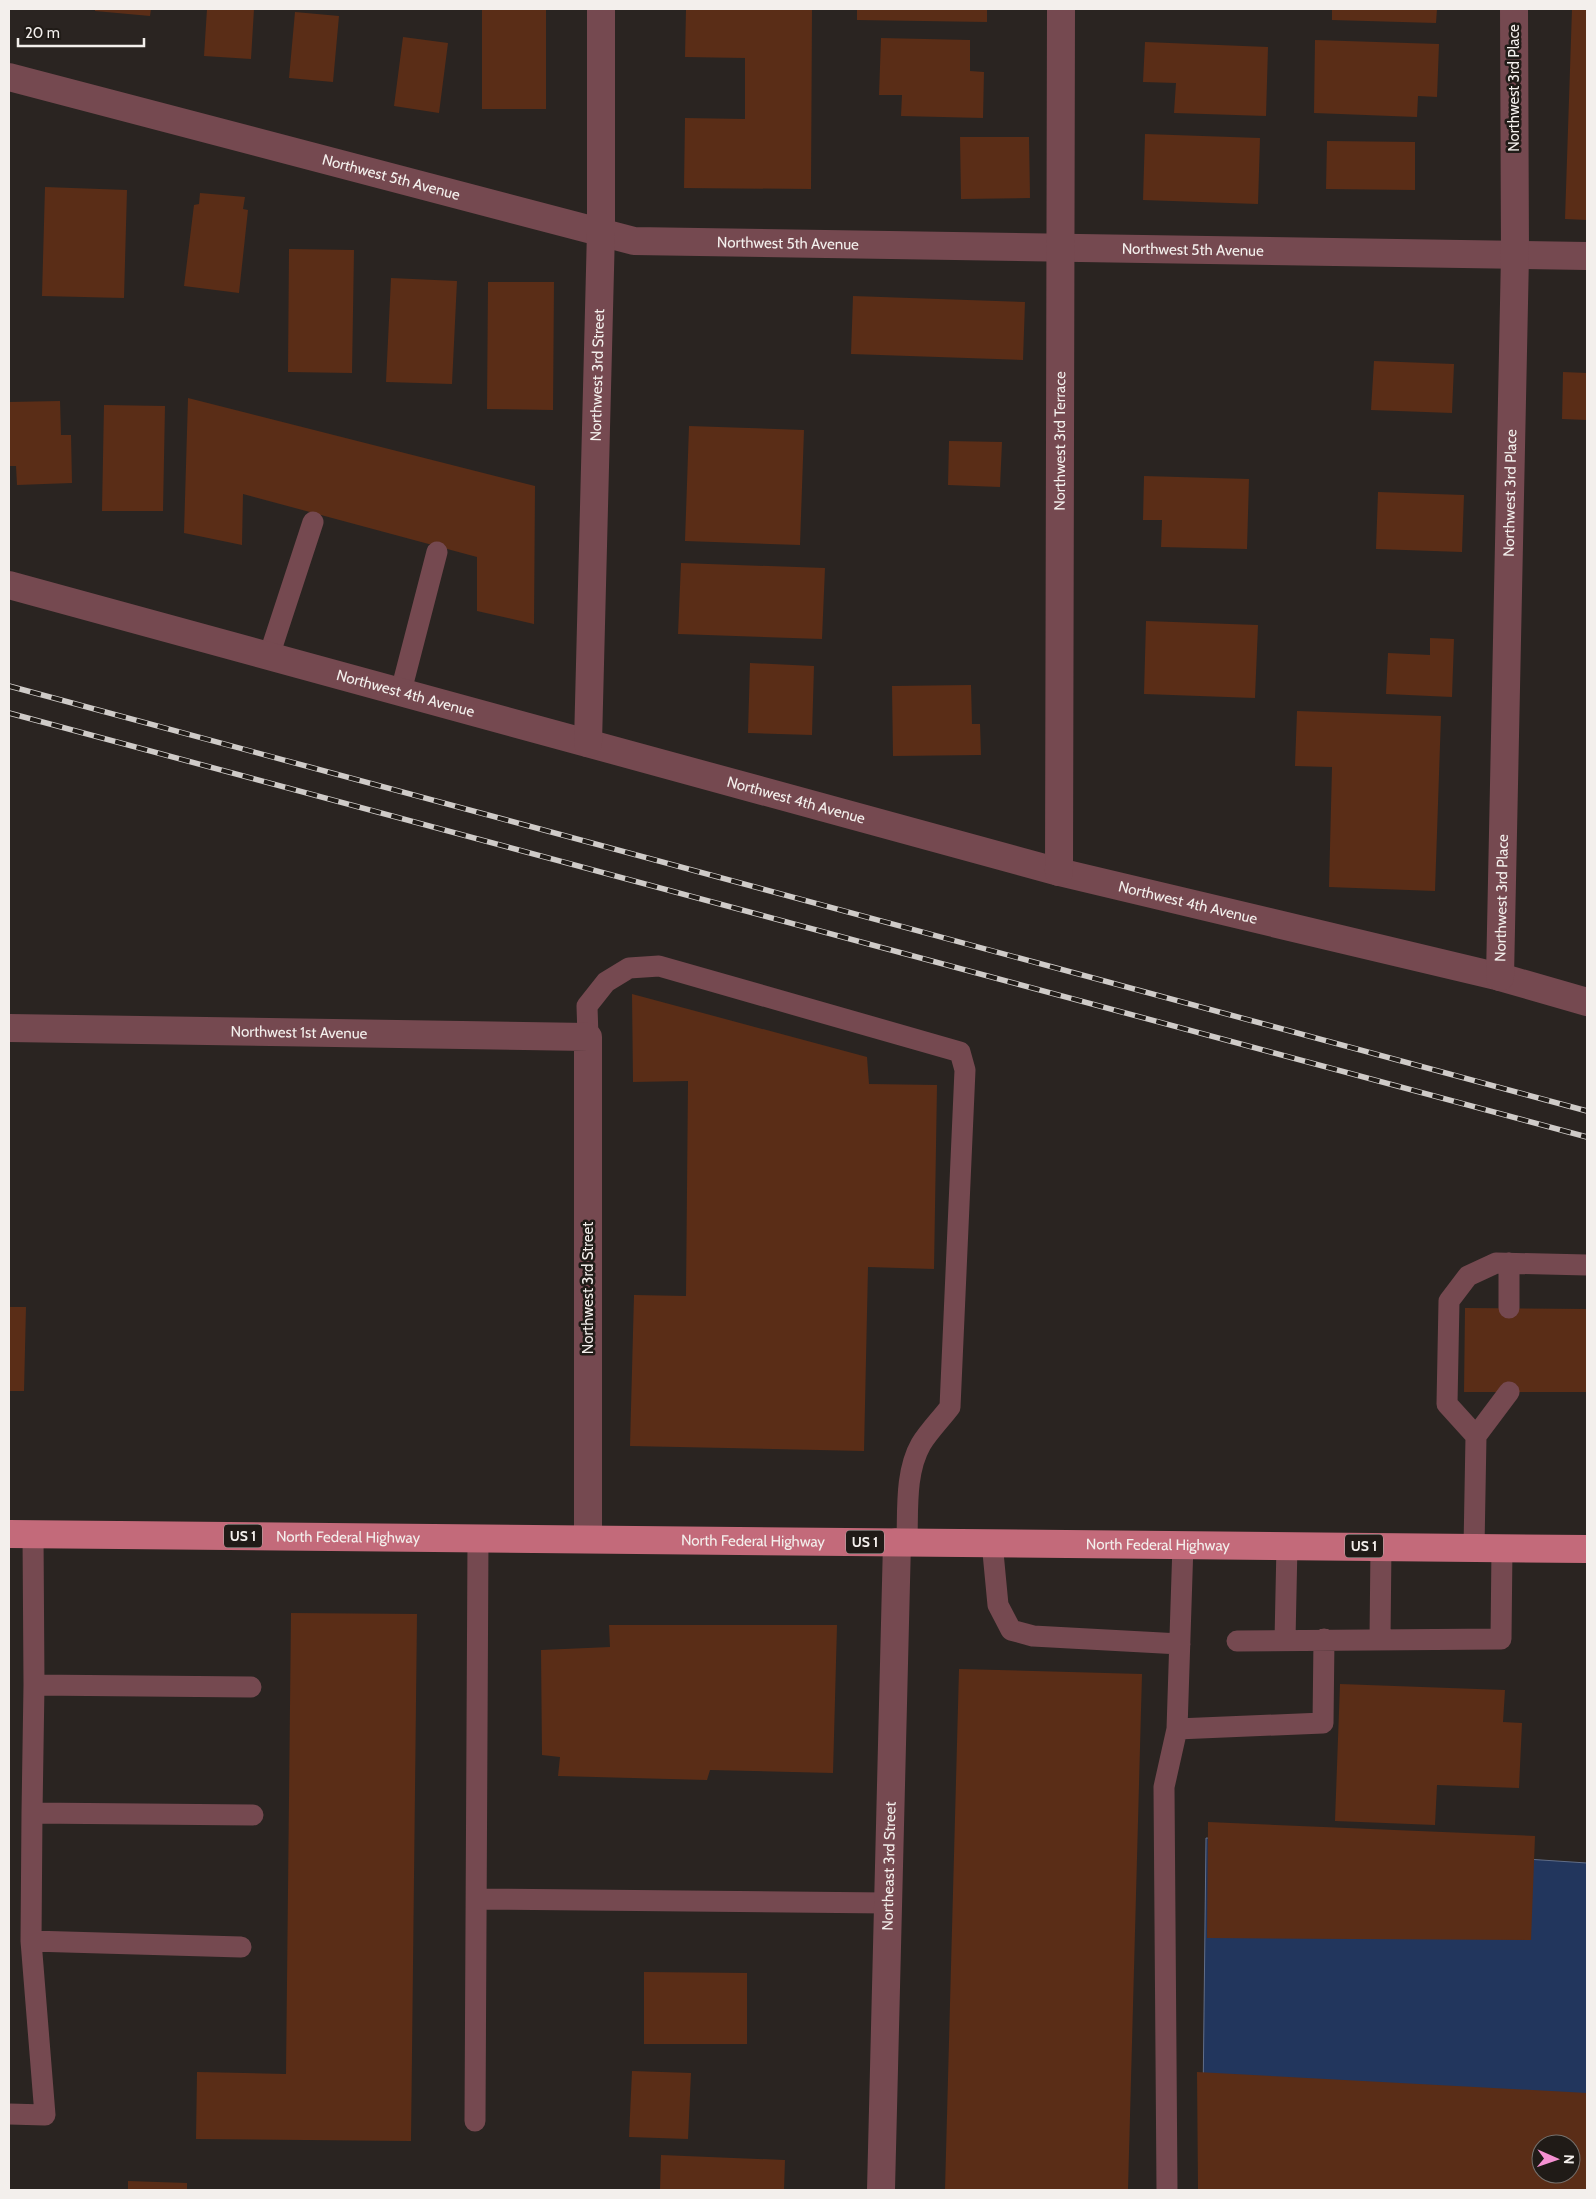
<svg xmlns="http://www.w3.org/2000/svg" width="1596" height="2199" viewBox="0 0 1596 2199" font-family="Cabin,sans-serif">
<rect width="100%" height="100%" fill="#2a2421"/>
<path fill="#22365d" stroke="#616e88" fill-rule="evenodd" d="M1206,1838L1587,1863V2190H1202ZM1541,2144H1571V2174H1541Z"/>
<path fill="#5a2d17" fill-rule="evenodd" d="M95,9H151L150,16L95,11Z
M207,9H254L251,59L204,56Z
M482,9H546V109H482Z
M686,9H812L811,189L684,188L685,118L745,119V58L685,57Z
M857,9H987V22L857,20Z
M1332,9H1437L1436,23L1332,20Z
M1572,9H1587V220L1565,219Z
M295,12L339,16L333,82L289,78Z
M403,37L448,43L439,113L394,106Z
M881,38L970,40V71L984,72L983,118L901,116L902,95H879Z
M1315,40L1439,44L1437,97L1418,96L1417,117L1314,113Z
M1145,42L1268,47L1266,116L1174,113L1176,83L1143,82Z
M1145,134L1260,138L1258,204L1143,200Z
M960,137H1029L1030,198L961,199Z
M1327,141L1415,142V190L1326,189Z
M45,187L127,190L124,298L42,296Z
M200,193L245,197L243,209L248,210L239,293L184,286L194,205L199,204Z
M289,249L354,250L352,373L288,372Z
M391,278L457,281L452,384L386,382Z
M488,282H554L553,410L487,409Z
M853,296L1025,302L1023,360L851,354Z
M1374,361L1454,364L1452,413L1371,410Z
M1563,372L1587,373V420L1562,419Z
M188,398L535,486L534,624L477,611V557L243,494L242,545L184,533Z
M60,401L61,435H71L72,483L17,485L16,466H9V402Z
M104,405L165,406L163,511H102Z
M689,426L804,430L800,545L685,541Z
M949,441L1002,442L1000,487L948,485Z
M1144,476L1249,479L1247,549L1161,547L1162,520H1143Z
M1378,492L1464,495L1462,552L1376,549Z
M681,563L825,568L822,639L678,634Z
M1146,621L1258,625L1255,698L1144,694Z
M1430,638L1454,639L1452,697L1386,694L1388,653L1430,655Z
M750,663L814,666L812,735L748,733Z
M971,685L972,724H980L981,755L893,756L892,686Z
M1297,711L1441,716L1435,891L1329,887L1332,767L1295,766Z
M632,994L867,1057L869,1084L937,1085L934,1269L868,1267L864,1451L630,1446L634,1295L686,1296L688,1081L633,1082Z
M9,1307H26L24,1391H9Z
M1465,1308L1587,1309V1392H1464Z
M291,1613L417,1614L411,2141L196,2139L197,2072L286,2074Z
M609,1625H837L833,1773L710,1770L707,1780L558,1776L560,1757L542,1755L541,1650L610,1647Z
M959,1669L1142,1674L1128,2190H945Z
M1340,1684L1505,1690L1503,1722L1522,1723L1519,1788L1437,1785L1435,1825L1335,1821Z
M1208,1822L1535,1836L1531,1940L1207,1938Z
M644,1972L747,1973V2044H644Z
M632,2071L691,2073L688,2139L629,2137Z
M1197,2072L1587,2093V2190H1228L1198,2189ZM1541,2144H1571V2174H1541Z
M661,2155L785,2160L784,2190H660Z
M128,2181L187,2183V2190H128Z"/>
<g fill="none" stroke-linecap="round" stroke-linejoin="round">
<path stroke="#754950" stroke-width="21" d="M269,656L313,522
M401,691L437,552
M588,1037L587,1006L606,982L629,968L659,966L960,1052L965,1070L950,1407C941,1419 929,1431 921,1444C905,1472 908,1510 907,1541
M1509,1308V1263
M1476,1436L1509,1392
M33,1534L34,1685L32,1813L253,1815
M992,1542L998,1605L1011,1630L1033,1636L1180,1644
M1474,1548L1476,1436L1447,1404L1449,1301L1468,1276L1496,1263L1587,1265
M1380,1639L1381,1546
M1285,1640L1287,1545
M1237,1641L1501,1639L1502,1548
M34,1685L251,1687
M1177,1729L1323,1723L1324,1639
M477,1899L888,1903
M31,1941L241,1947
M9,2114L45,2115L31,1941L32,1813
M475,2121L478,1538
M1167,2190L1164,1787L1177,1729L1183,1544"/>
<g stroke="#754950" stroke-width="28">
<path id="s1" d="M9,77L634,241L1587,256"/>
<path id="s2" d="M9,585L1059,872L1500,977L1587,1002"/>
<path id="s3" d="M588,743L601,231V9"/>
<path id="s4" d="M1059,872L1061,9"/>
<path id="s5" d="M1500,977L1515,255L1514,9"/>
<path id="s6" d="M9,1028L588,1037V1539"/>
<path id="s7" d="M881,2190L897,1542"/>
</g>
<path stroke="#c36a7a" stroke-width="28" id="s8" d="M9,1534L1587,1549"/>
<defs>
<path id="rail" d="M9,686L1587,1111
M9,713L1587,1137"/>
</defs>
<use href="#rail" stroke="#cfcbc8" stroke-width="5.5"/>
<use href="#rail" stroke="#201b17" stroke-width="4" stroke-dasharray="11" stroke-linecap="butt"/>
</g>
<g text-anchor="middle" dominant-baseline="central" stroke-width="5" stroke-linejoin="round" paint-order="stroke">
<g fill="#201b17" stroke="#b4afac" stroke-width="1">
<rect x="224" y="1524.5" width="38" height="23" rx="4"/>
<rect x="846" y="1530.5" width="38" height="23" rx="4"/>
<rect x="1345" y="1534.5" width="38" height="23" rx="4"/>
</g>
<g font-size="14" font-weight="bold" fill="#f3efec">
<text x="243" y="1536">US 1</text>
<text x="865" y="1542">US 1</text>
<text x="1364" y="1546">US 1</text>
</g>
<g font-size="15" fill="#f3efec" stroke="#201b17">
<text transform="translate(1514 88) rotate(-90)">Northwest 3rd Place</text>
<text stroke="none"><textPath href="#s1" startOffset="395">Northwest 5th Avenue</textPath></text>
<text stroke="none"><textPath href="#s1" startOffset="800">Northwest 5th Avenue</textPath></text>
<text stroke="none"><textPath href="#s1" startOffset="1205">Northwest 5th Avenue</textPath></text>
<text stroke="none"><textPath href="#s3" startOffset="368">Northwest 3rd Street</textPath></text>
<text stroke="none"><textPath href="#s4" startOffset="431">Northwest 3rd Terrace</textPath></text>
<text stroke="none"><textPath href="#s5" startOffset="484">Northwest 3rd Place</textPath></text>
<text stroke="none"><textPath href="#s2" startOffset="411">Northwest 4th Avenue</textPath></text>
<text stroke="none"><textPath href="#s2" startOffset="816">Northwest 4th Avenue</textPath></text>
<text stroke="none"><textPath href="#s5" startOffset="79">Northwest 3rd Place</textPath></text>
<text stroke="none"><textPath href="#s2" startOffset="1221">Northwest 4th Avenue</textPath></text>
<text stroke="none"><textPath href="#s6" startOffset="290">Northwest 1st Avenue</textPath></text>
<text transform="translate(588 1288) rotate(-90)">Northwest 3rd Street</text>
<text stroke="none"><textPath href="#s8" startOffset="339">North Federal Highway</textPath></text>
<text stroke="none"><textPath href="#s8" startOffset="744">North Federal Highway</textPath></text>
<text stroke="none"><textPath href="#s8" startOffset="1149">North Federal Highway</textPath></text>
<text stroke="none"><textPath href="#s7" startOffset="324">Northeast 3rd Street</textPath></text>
</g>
</g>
<rect width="1596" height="2199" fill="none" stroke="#f3efec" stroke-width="20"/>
<g transform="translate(1556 2159) rotate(92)"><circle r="24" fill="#201b17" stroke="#74706c"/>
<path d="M0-4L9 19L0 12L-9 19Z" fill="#f591d2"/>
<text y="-8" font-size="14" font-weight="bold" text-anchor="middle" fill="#f3efec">N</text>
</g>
<path d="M18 38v8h126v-8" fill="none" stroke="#f3efec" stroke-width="2.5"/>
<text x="25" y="38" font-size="15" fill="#f3efec" stroke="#201b17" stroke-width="4" paint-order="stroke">20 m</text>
</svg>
